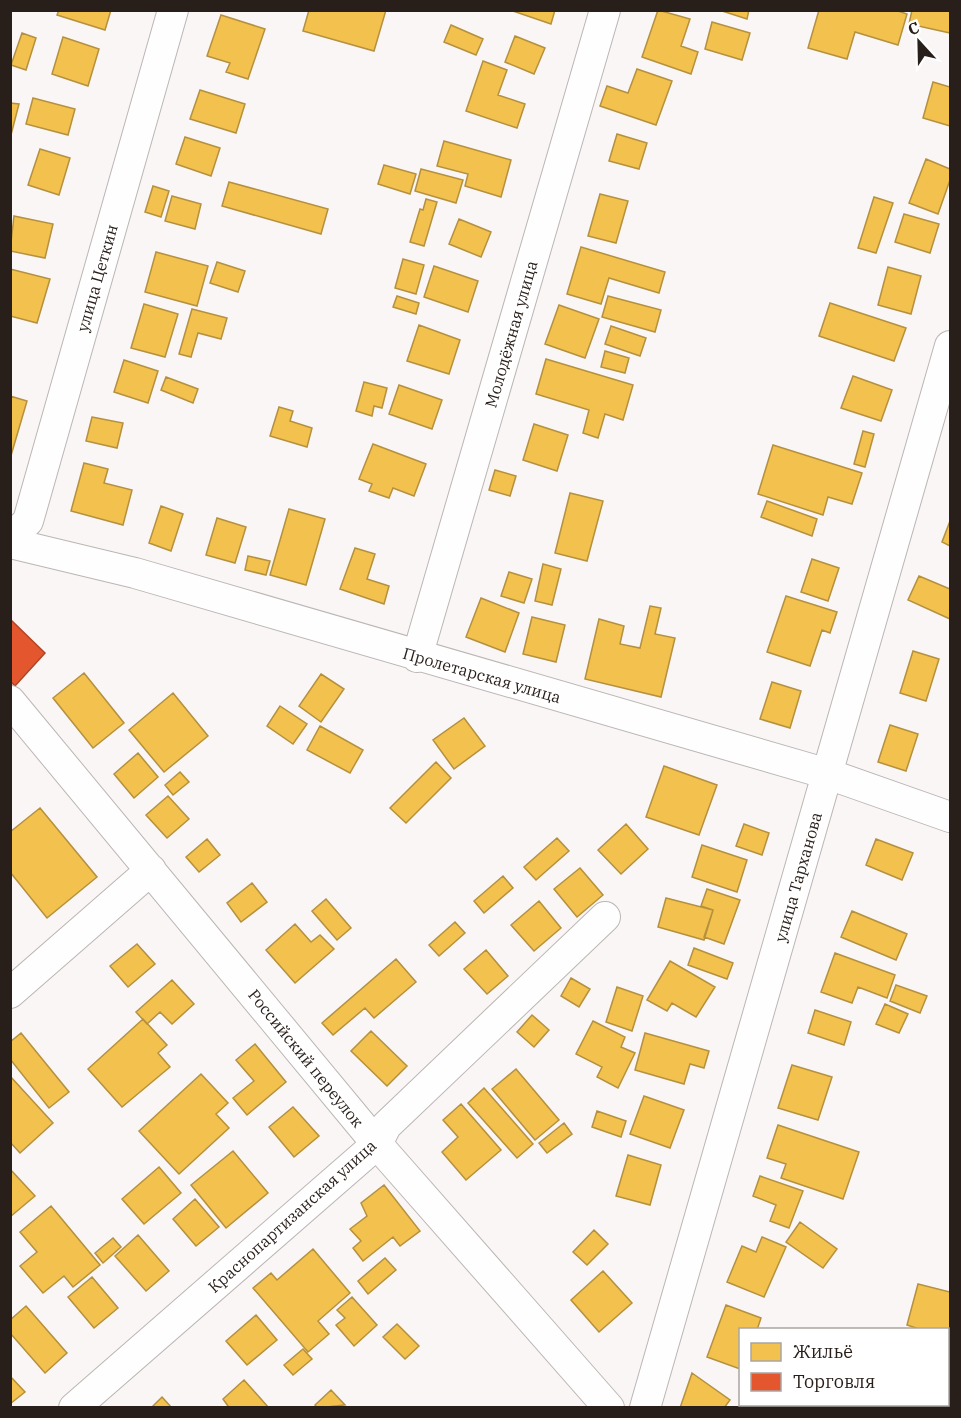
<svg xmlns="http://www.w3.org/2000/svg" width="961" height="1418" viewBox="0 0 961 1418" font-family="'IBM Plex Serif',serif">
<rect width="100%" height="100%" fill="#f9f6f5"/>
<path fill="#f2c14e" stroke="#b5903e" stroke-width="1.5" d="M59,10H111L105,30L57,15Z
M309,10H386L374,51L303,31Z
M510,10H555L551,24Z
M658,10L690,19L681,46L698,52L691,74L642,57Z
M719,10H749L747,19Z
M819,10H895L907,14L898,45L855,32L847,59L808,48Z
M912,10H950V33L909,24Z
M221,15L265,29L248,79L226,72L230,63L207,56Z
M712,22L750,33L742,60L705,49Z
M451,25L483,39L476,55L444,42Z
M22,33L36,38L26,70L11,65Z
M515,36L545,48L534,74L505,62Z
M63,37L99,49L88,86L52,74Z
M483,61L507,70L498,95L525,104L517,128L466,111Z
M637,69L672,81L656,125L600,106L607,86L628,93Z
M933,82L950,87V126L923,118Z
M200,90L245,104L236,133L190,119Z
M33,98L75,109L68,135L26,124Z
M10,103L19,104L11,135H10Z
M617,134L647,143L639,169L609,161Z
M185,137L220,148L211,176L176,164Z
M444,141L511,160L501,197L465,186L468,174L437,166Z
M40,149L70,158L59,195L28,185Z
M926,159L950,169V180L938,214L909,203Z
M384,165L416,174L410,194L378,184Z
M421,169L463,180L456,203L415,191Z
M229,182L328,209L321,234L222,206Z
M153,186L169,191L161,217L145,212Z
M600,194L628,201L616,243L588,236Z
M172,196L201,204L195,229L165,221Z
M874,197L893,203L876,253L858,248Z
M426,199L437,202L424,246L410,242L420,209L423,210Z
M904,214L939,224L930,253L895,242Z
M14,216L53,224L45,258L10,251Z
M459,219L491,232L481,257L449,244Z
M581,247L665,272L659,293L609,278L601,304L567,294Z
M156,252L208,266L197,306L145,292Z
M403,259L424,265L416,294L395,288Z
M217,262L245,271L238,292L210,283Z
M434,266L478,281L468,312L424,297Z
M888,267L921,276L911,314L878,305Z
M10,269L50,279L37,323L10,316Z
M397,296L419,303L416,314L393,307Z
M608,296L661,310L655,332L602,317Z
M830,303L906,328L894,361L819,336Z
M144,304L178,314L165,357L131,348Z
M559,305L599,319L585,358L545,344Z
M192,309L227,318L221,339L198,333L191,357L179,354Z
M419,325L460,340L449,374L407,361Z
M611,326L646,338L640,356L605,344Z
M605,351L629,358L625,373L601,367Z
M546,359L633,385L623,420L605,414L598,438L583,433L589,410L536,394Z
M124,360L158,371L148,403L114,392Z
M853,376L892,390L881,421L841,408Z
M166,377L198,389L193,403L161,390Z
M364,382L387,388L382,408L374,406L372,416L356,411Z
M399,385L442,400L432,429L389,414Z
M10,396L27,401L10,459Z
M279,407L293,411L290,421L312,428L307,447L270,436Z
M92,417L123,423L117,448L86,441Z
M534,424L568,435L557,471L523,460Z
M863,431L874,434L865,467L854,464Z
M373,444L426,464L414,496L393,488L389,498L369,491L372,484L359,479Z
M773,445L862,473L852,504L828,497L823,515L758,494Z
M84,463L108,469L104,483L132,490L123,525L71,511Z
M495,470L516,476L510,496L489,490Z
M570,493L603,501L587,561L555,553Z
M767,501L817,519L812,536L761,517Z
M161,506L183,514L171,551L149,543Z
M289,509L325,519L306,585L270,575Z
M217,518L246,527L235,563L206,555Z
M950,521V546L942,542Z
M355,548L375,554L367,579L389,586L384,604L340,589Z
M248,556L270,561L266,575L245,570Z
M812,559L839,568L828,601L801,592Z
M543,564L561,569L552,605L535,601Z
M509,572L532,579L524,603L501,596Z
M919,576L950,589V619L908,600Z
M786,596L837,612L830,633L822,630L810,666L767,652Z
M481,598L519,613L505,652L466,637Z
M650,606L661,608L655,634L675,638L661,697L585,679L599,619L624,626L620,644L640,648Z
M532,617L565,625L556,662L523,654Z
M913,651L939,659L926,701L900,693Z
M84,673L124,723L93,748L53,698Z
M321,674L344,689L321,722L299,706Z
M772,682L801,691L790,728L760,719Z
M173,693L208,736L164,772L129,730Z
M280,706L307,724L293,744L267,726Z
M464,718L485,746L454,769L433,740Z
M890,725L918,734L906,771L878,762Z
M320,726L363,750L350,773L307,750Z
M138,753L158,777L134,798L114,774Z
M436,762L451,778L406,823L390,808Z
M664,766L717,785L699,835L646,817Z
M180,772L189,782L173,795L165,785Z
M168,796L189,819L167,838L146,815Z
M40,808L97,877L47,918L10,872V832Z
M626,824L648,849L621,874L598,850Z
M744,824L769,833L762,855L736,846Z
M557,838L569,851L536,880L524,867Z
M207,839L220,855L199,872L186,857Z
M876,839L913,853L902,880L866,865Z
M702,845L747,860L737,892L692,877Z
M580,868L603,895L577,917L554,889Z
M503,876L513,888L484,913L474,901Z
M252,883L267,902L241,922L227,903Z
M707,889L740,900L724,944L704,937L713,910L701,906Z
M666,898L713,910L704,940L658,927Z
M326,899L351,928L337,940L312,911Z
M539,901L561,928L534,951L511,925Z
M852,911L907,934L896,960L841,937Z
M455,922L465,933L439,956L429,945Z
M295,924L311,942L320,935L334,949L295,983L266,950Z
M137,944L155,964L128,987L110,966Z
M694,948L733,963L727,979L688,965Z
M486,950L508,976L487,994L464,969Z
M835,953L895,975L887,998L858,987L852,1003L821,992Z
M396,959L416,982L374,1018L365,1008L333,1035L322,1023Z
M670,961L715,987L696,1017L672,1003L667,1011L647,1000Z
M571,978L590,989L579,1007L561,996Z
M172,980L194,1004L172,1024L160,1012L147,1024L136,1012Z
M896,985L927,996L920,1013L890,1001Z
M617,987L643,996L632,1031L606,1022Z
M885,1004L908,1014L899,1033L876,1024Z
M815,1010L851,1022L844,1045L808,1033Z
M532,1015L549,1030L534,1047L517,1032Z
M143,1019L167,1045L158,1053L170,1067L122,1107L88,1069Z
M593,1021L625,1037L621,1047L635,1053L618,1088L597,1077L602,1067L576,1054Z
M371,1031L407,1066L387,1086L351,1051Z
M21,1033L69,1092L49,1108L10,1059V1042Z
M645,1033L709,1051L704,1068L690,1064L684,1084L635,1070Z
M255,1044L286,1082L247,1115L233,1098L254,1081L236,1060Z
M792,1065L832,1077L818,1120L778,1108Z
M516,1069L559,1120L535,1140L492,1089Z
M201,1074L228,1103L216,1114L229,1128L179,1174L139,1131Z
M10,1076L53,1123L20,1153L10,1142Z
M484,1088L533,1144L517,1158L468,1103Z
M644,1096L684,1110L670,1148L630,1134Z
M461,1104L501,1150L466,1180L442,1152L458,1137L443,1120Z
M293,1107L319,1136L294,1157L269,1127Z
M597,1111L626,1121L621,1137L592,1127Z
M564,1123L572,1134L547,1153L539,1143Z
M778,1125L859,1152L843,1199L781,1178L786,1164L767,1158Z
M233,1151L268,1193L226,1228L191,1185Z
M628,1155L661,1165L650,1205L616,1196Z
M159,1167L181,1193L144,1224L122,1199Z
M10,1169L35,1196L10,1217Z
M760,1176L803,1191L789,1228L770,1221L776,1205L753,1196Z
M384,1185L420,1231L400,1246L393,1237L363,1261L353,1248L361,1241L350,1229L367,1216L361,1203Z
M195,1199L219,1227L196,1246L173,1219Z
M51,1206L100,1265L73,1287L64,1276L43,1293L20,1266L37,1252L20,1232Z
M800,1222L837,1249L823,1268L786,1242Z
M594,1230L608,1244L587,1265L573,1252Z
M138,1235L169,1271L146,1291L115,1256Z
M762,1237L786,1247L764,1297L727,1282L742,1246L756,1252Z
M113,1238L121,1247L103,1263L95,1253Z
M313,1249L350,1293L318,1321L329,1334L308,1352L253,1288L271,1273L277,1280Z
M385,1258L396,1270L368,1294L358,1281Z
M603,1271L632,1303L599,1332L571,1300Z
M92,1277L118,1308L94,1328L68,1297Z
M918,1284L950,1292V1337H948V1330H922L907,1325Z
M352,1297L377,1325L354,1346L336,1325L345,1318L337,1310Z
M726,1305L761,1318L757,1330H740V1369L707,1357Z
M26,1306L67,1353L45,1373L10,1333V1320Z
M256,1315L277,1340L247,1365L226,1341Z
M397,1324L419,1346L405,1359L383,1337Z
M948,1342L950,1343V1393L948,1392Z
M303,1349L312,1359L293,1375L284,1365Z
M692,1373L730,1400L724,1408H680Z
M10,1376L25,1392L10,1404Z
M244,1380L269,1408H226L228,1406L223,1399Z
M331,1390L345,1405L317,1408L315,1405Z
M162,1397L172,1408H151Z"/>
<path fill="#e4572e" stroke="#ac4628" stroke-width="1.5" d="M10,619L45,653L15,686L10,681Z"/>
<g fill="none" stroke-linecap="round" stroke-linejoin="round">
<defs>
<path id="minor" d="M10,539L28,521L173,10
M10,543L135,573L828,774L950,817
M417,657L605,10
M10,701L377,1144L609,1408
M10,993L151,870
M74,1408L377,1144L386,1126L605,917
M645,1408L950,346"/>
</defs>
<use href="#minor" stroke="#bcb6b4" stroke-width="32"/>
<use href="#minor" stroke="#fefefe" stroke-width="30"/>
</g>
<g text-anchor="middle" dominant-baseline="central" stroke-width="6" stroke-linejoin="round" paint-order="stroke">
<g font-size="16" fill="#281e1a" stroke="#fff">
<text transform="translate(97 278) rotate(-74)">улица Цеткин</text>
<text transform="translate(511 334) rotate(-74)">Молодёжная улица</text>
<text transform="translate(482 675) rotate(16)">Пролетарская улица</text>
<text transform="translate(798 877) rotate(-74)">улица Тарханова</text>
<text transform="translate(306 1058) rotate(51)">Российский переулок</text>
<text transform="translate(292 1216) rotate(-42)">Краснопартизанская улица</text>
</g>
</g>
<rect width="961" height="1418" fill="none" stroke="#281e1a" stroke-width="24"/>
<rect x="739" y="1328" width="210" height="78" fill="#ffffff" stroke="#a9a5a3" stroke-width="1.5"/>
<rect x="751" y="1343" width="30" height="18" fill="#f2c14e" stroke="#a9a5a3" stroke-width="1.5"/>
<text x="793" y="1358" font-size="18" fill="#281e1a">Жильё</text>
<rect x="751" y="1373" width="30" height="18" fill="#e4572e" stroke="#a9a5a3" stroke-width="1.5"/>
<text x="793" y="1388" font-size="18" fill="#281e1a">Торговля</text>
<g transform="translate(919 42) rotate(338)" stroke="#ffffff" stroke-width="4.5" paint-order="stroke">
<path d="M0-4.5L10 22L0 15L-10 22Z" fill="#281e1a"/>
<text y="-9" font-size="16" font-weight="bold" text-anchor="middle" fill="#281e1a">С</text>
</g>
</svg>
